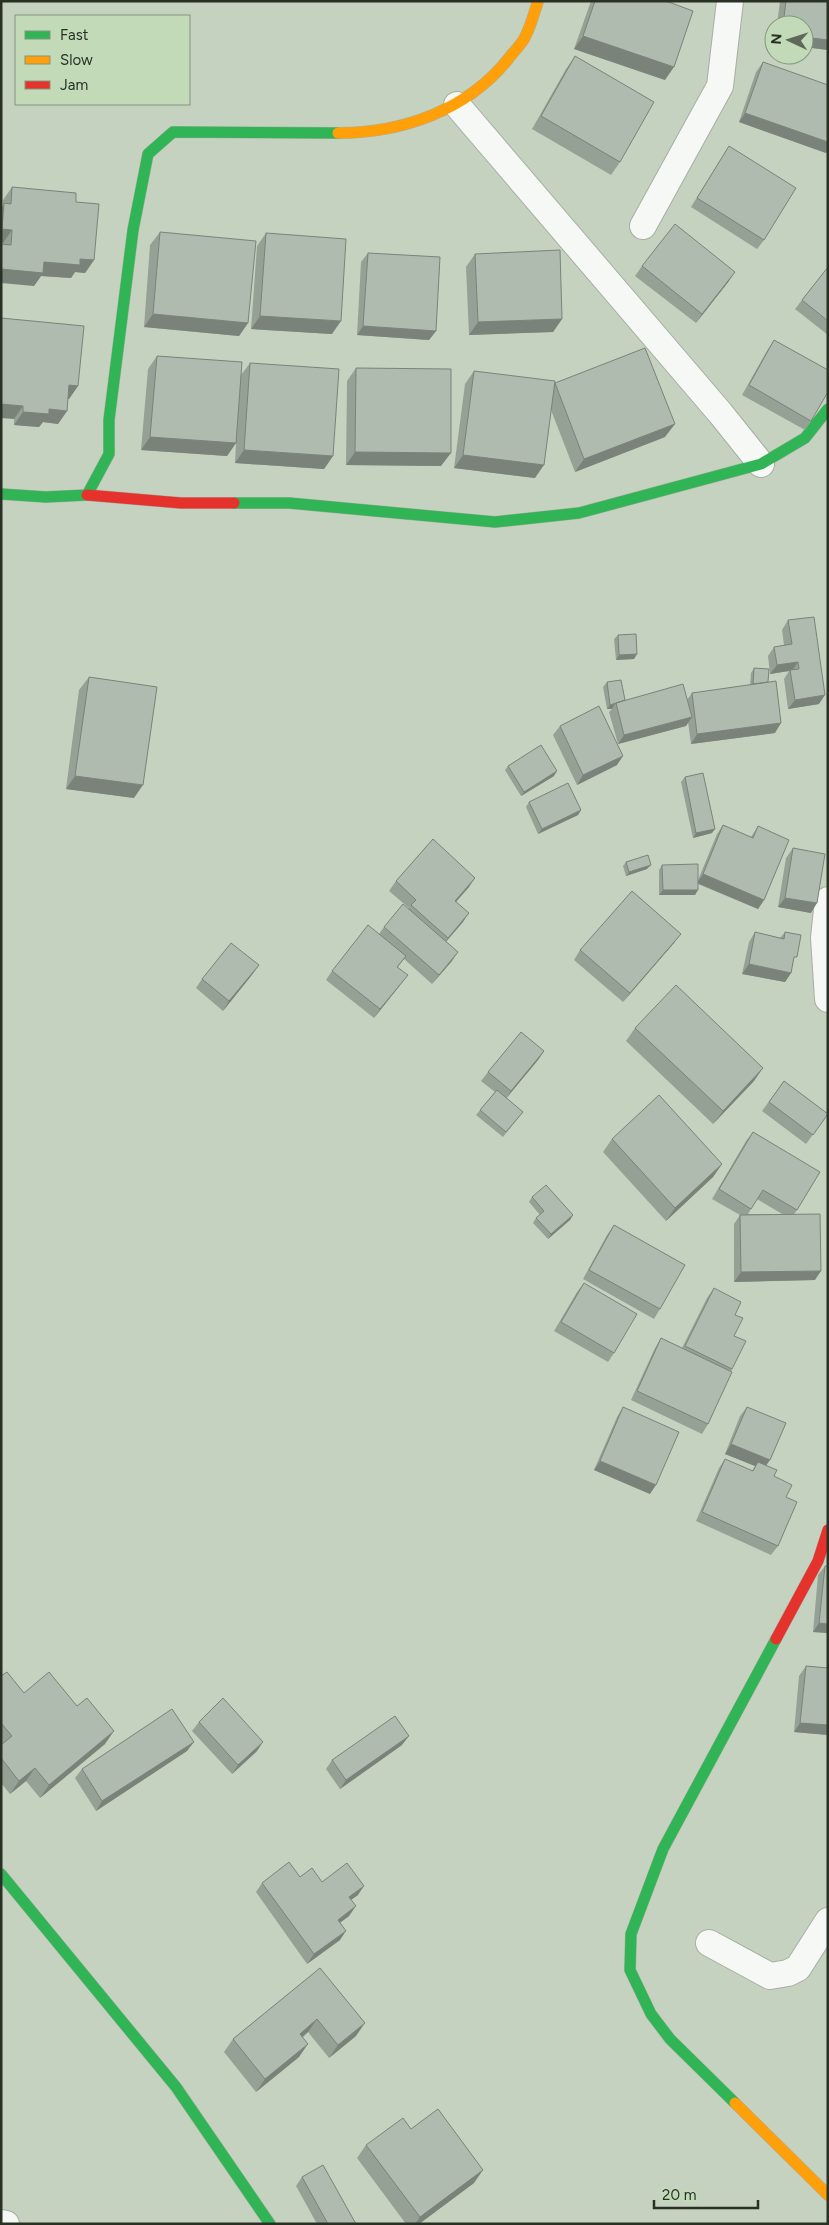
<svg xmlns="http://www.w3.org/2000/svg" width="829" height="2225" viewBox="0 0 829 2225" font-family="Figtree,sans-serif">
<rect width="100%" height="100%" fill="#c6d2c0"/>
<g fill="none" stroke-linecap="round" stroke-linejoin="round">
<defs>
<path id="street" d="M457,105L721,414L761,464
M643,226L720,86L730,1
M828,900L824,938L828,999
M709,1943L770,1976L788,1973L798,1968L828,1921
M1,2223L6,2224"/>
<path id="fast" d="M1,494L46,497L87,495L109,454V420L133,230L148,154L173,132L338,133
M234,503H289L495,522L579,513L761,464L805,438L828,409
M1,1874L176,2087L270,2224
M735,2103L670,2039L651,2014L630,1970L631,1934L663,1849L776,1639"/>
<path id="slow" d="M338,133C403,133 468,110 509,58C514,51 522,44 525,37C531,26 534,13 538,1
M735,2103L828,2195"/>
<path id="jam" d="M87,495L181,503H234
M776,1639L818,1561L828,1530"/>
</defs>
<use href="#street" stroke="#a6afa1" stroke-width="28"/>
<use href="#fast" stroke="#a6afa1" stroke-width="12"/>
<use href="#slow" stroke="#a6afa1" stroke-width="12"/>
<use href="#jam" stroke="#a6afa1" stroke-width="12"/>
<use href="#street" stroke="#f6f8f6" stroke-width="26"/>
<use href="#fast" stroke="#30b455" stroke-width="11"/>
<use href="#slow" stroke="#ff9f0a" stroke-width="11"/>
<use href="#jam" stroke="#e5322d" stroke-width="11"/>
</g>
<path fill="#96a196" fill-rule="evenodd" d="M591,1H666L665,80L574,49Z
M780,1H828V50L804,47V25H777Z
M575,56L620,162L611,175L532,129L566,69Z
M763,62L826,153L739,122L756,72Z
M729,146L764,240L757,249L691,207Z
M12,187L76,202L94,260L85,273L75,272L71,278L41,276L34,286L3,244V243H1V208L3,205V200Z
M160,232L248,323L239,336L144,327L150,245Z
M266,233L332,334L251,329L257,246Z
M368,253L436,331L429,340L357,335L361,262Z
M475,254L562,319L553,332L469,335L466,267Z
M642,266L729,281L696,323L635,276Z
M828,267V335L795,309Z
M1,318L78,386L69,399H68L67,411L58,424L43,422L39,427L14,425V419Z
M774,340L811,421L805,430L742,395L768,349Z
M157,356L241,375L250,363L333,456L324,469L235,463L236,443L227,456L141,450L148,369Z
M356,368L441,466L346,465L347,381Z
M474,371L555,383L665,437L575,472L551,410L535,478L454,468L465,384Z
M788,620L819,704L788,709L784,679L789,671L770,674L768,656L774,647L784,645L782,630Z
M618,635L637,654L634,659L616,660L614,639Z
M754,668L768,682L775,733L691,744L688,722L686,726L618,744L609,712L612,709H607L603,687L607,682L625,700H687L692,693L750,685L751,673Z
M89,677L134,798L66,789L79,690Z
M560,726L617,765L577,785L553,735Z
M508,766L554,776L521,796L505,770Z
M685,777L712,833L693,838L681,782Z
M529,802L581,810L578,815L538,834L526,807Z
M723,825L751,837L758,826L764,900L758,909L698,884L695,895H659V870L662,865L698,880L717,834Z
M793,848L811,913L778,907L786,858Z
M626,862L647,869L626,876L623,866Z
M396,881L469,887L456,901L463,922L446,942L452,961L432,984L404,959L398,967L401,984L374,1018L326,980L332,971L379,934L384,927L408,909L409,908L389,891Z
M755,932L780,938L785,932L793,962L791,973L785,982L742,974L749,942Z
M674,943L623,1002L574,960L580,950Z
M259,965L223,1011L196,988L202,979Z
M635,1028L754,1081L713,1124L626,1041Z
M544,1051L538,1060L506,1098L523,1112L503,1137L476,1115L495,1092L481,1081L488,1072Z
M784,1081L828,1114L806,1144L762,1111Z
M753,1132L797,1210L794,1214L815,1280L734,1282V1224L740,1215L712,1199L746,1141ZM757,1199L782,1214H748Z
M612,1139L722,1164L713,1177L666,1221L603,1152Z
M532,1197L573,1215L570,1220L548,1239L533,1223L536,1218L540,1215L529,1202Z
M614,1225L660,1309L654,1319L583,1279L607,1235Z
M584,1283L614,1353L608,1362L554,1331L577,1292Z
M714,1288L735,1315L732,1369L708,1424L702,1434L631,1400L655,1348L661,1338L682,1348L707,1298Z
M623,1407L650,1494L594,1470L617,1417Z
M747,1407L766,1466L774,1476L786,1497L778,1546L771,1555L696,1521L719,1468L725,1459L752,1471L755,1466L725,1454L740,1416Z
M825,1566H828V1633L813,1632L818,1575Z
M806,1666L828,1668V1735L794,1732L799,1676Z
M1,1676L24,1693L105,1744L40,1798L26,1781L10,1794L1,1783Z
M199,1722L257,1751L232,1774L192,1731Z
M402,1745L340,1789L326,1769L332,1760Z
M187,1751L96,1811L75,1778L82,1769Z
M300,1877L322,1882L358,1895L351,1900L349,1916L340,1922V1940L307,1964L256,1892L262,1883Z
M320,1968L356,2036L329,2058L308,2032L303,2037L299,2057L256,2092L224,2052L233,2039Z
M366,2145L474,2183L419,2224H406L357,2158Z
M302,2177L356,2224H317L296,2186Z"/>
<path fill="#7a837a" d="M583,36L674,67L665,80L574,49Z
M804,37L828,40V50L804,47Z
M745,113L828,142V151L826,153L739,122Z
M2,229L12,230L3,243H1V231Z
M80,259L94,260L85,273L75,272L71,278L41,276L34,286L1,283V269L44,262Z
M735,272L729,281L696,323L702,314Z
M153,314L248,323L239,336L144,327Z
M260,316L341,321L332,334L251,329Z
M562,319L553,332L469,335L478,322Z
M363,326L436,331L429,340L357,335Z
M69,385L78,386L69,399L60,398Z
M1,404L23,406L14,419L1,418Z
M49,409L67,411L58,424L43,422L39,427L14,425L23,412Z
M675,424L665,437L575,472L584,459Z
M150,437L236,443L227,456L141,450Z
M244,450L333,456L324,469L235,463Z
M355,452L451,453L441,466L346,465Z
M463,455L544,465L535,478L454,468Z
M637,654L634,659L616,660L619,655Z
M798,662L792,671L790,670L789,671L770,674L777,665Z
M825,695L819,704L788,709L795,700Z
M615,704L612,709H607L610,705Z
M692,717L686,726L618,744L624,735Z
M781,723L775,733L691,744L697,734Z
M623,756L617,765L577,785L583,775Z
M557,771L554,776L521,796L524,792Z
M75,776L143,785L134,798L66,789Z
M581,810L578,815L538,834L542,829Z
M715,829L712,833L693,838L696,833Z
M651,865L647,869L626,876L629,872Z
M703,874L764,900L758,909L697,883Z
M475,878L469,887L449,910L455,901Z
M663,890H698L695,895H659Z
M785,898L817,903L811,913L778,907Z
M469,913L463,922L441,947L448,938Z
M681,934L674,943L623,1002L630,993Z
M458,952L452,961L432,984L439,975Z
M749,964L791,973L785,982L742,974Z
M259,965L252,975L223,1011L229,1001Z
M408,975L401,984L374,1018L380,1009Z
M544,1051L538,1060L505,1100L511,1091Z
M763,1068L754,1081L713,1124L723,1111Z
M722,1164L713,1177L666,1221L675,1208Z
M573,1215L570,1220L548,1239L551,1234Z
M821,1271L815,1280L734,1282L741,1272Z
M731,1444L770,1460L763,1470L758,1462L755,1466L725,1454Z
M600,1461L656,1485L650,1494L594,1470Z
M819,1623L828,1624V1633L813,1632Z
M800,1723L828,1725V1735L794,1732Z
M114,1731L105,1744L40,1798L49,1785Z
M409,1736L402,1745L340,1789L346,1780Z
M194,1742L187,1751L96,1811L102,1801Z
M263,1742L257,1751L232,1774L238,1765Z
M35,1768L26,1781L10,1794L19,1781Z
M364,1886L358,1895L342,1906L349,1897Z
M356,1906L349,1916L332,1929L338,1920Z
M346,1931L340,1940L307,1964L314,1954Z
M317,2019L308,2032L291,2047L300,2034Z
M365,2023L356,2036L329,2058L338,2045Z
M308,2044L299,2057L256,2092L265,2079Z
M483,2170L474,2183L419,2224H415L420,2217Z"/>
<path fill="#aebbae" stroke="#7a837a" d="M595,1H666L693,11L674,67L583,36Z
M786,1H828V40L804,37V25H783Z
M575,56L654,102L620,162L541,116Z
M763,62L828,85V142L745,113Z
M729,146L796,188L764,240L697,198Z
M12,187L76,193V202L99,204L94,260L80,259V265L44,262L43,273L1,269V244L11,245L12,230L2,229L4,203L11,204Z
M675,224L735,272L702,314L642,266Z
M160,232L256,241L248,323L153,314Z
M266,233L346,239L341,321L260,316Z
M560,250L562,319L478,322L475,254Z
M368,253L440,257L436,331L363,326Z
M828,267V321L802,300Z
M1,318L84,326L78,386L69,385L67,411L49,409V414L23,412V406L1,404Z
M774,340L828,370V392L811,421L749,385Z
M645,348L675,424L584,459L555,383Z
M157,356L242,362L236,443L150,437Z
M250,363L339,369L333,456L244,450Z
M356,368L451,369V453L355,452Z
M474,371L555,381L544,465L463,455Z
M814,617L825,695L795,700L790,670L799,669L798,662L777,665L774,647L792,644L788,620Z
M636,634L637,654L619,655L618,635Z
M754,668L769,669L768,682L753,684Z
M89,677L157,687L143,785L75,776Z
M621,680L625,700L610,705L607,682Z
M776,681L781,723L697,734L692,693Z
M683,684L692,717L624,735L616,703Z
M599,706L623,756L583,775L560,726Z
M541,745L557,771L524,792L508,766Z
M703,773L715,829L696,833L685,777Z
M568,783L581,810L542,829L529,802Z
M723,825L753,838L758,826L789,840L764,900L703,874Z
M433,839L475,878L455,901L469,913L448,938L411,905L416,900L396,881Z
M793,848L825,854L817,903L785,898Z
M648,855L651,865L629,872L626,862Z
M698,864V890H663L662,865Z
M632,891L681,934L630,993L580,950Z
M403,904L458,952L439,975L384,927Z
M368,925L406,956L397,967L408,975L380,1009L332,971Z
M755,932L784,939L785,932L801,935L797,957H794L791,973L749,964Z
M231,943L259,965L229,1001L202,979Z
M676,985L763,1068L723,1111L635,1028Z
M521,1032L544,1051L511,1091L488,1072Z
M784,1081L828,1114L813,1135L769,1102Z
M497,1090L523,1112L506,1132L480,1110Z
M659,1095L722,1164L675,1208L612,1139Z
M753,1132L820,1172L797,1210L763,1190L751,1209L719,1189Z
M546,1185L573,1215L551,1234L536,1218L544,1211L532,1197Z
M820,1214L821,1271L741,1272L740,1215Z
M614,1225L685,1265L660,1309L589,1270Z
M584,1283L637,1314L614,1353L561,1322Z
M714,1288L741,1302L735,1315L743,1318L734,1336L746,1341L732,1369L685,1346Z
M661,1338L732,1372L708,1424L637,1391Z
M623,1407L679,1432L656,1485L600,1461Z
M747,1407L786,1423L770,1460L731,1444Z
M725,1459L753,1471L758,1462L777,1470L774,1476L792,1485L786,1497L797,1502L778,1546L702,1512Z
M825,1566H828V1624L819,1623Z
M806,1666L828,1668V1725L800,1723Z
M7,1672L24,1693L49,1672L77,1706L87,1698L114,1731L49,1785L35,1768L19,1781L1,1758V1745L12,1736L1,1723V1676Z
M223,1698L263,1742L238,1765L199,1722Z
M172,1709L194,1742L102,1801L82,1769Z
M395,1716L409,1736L346,1780L332,1760Z
M289,1862L300,1877L312,1868L322,1882L347,1863L364,1886L349,1897L356,1906L338,1920L346,1931L314,1954L262,1883Z
M320,1968L365,2023L338,2045L317,2019L300,2034L308,2044L265,2079L233,2039Z
M438,2109L483,2170L420,2217L366,2145L403,2118L411,2129Z
M323,2165L356,2224H328L302,2177Z"/>
<rect width="829" height="2225" fill="none" stroke="#283124" stroke-width="5"/>
<rect x="15" y="15" width="175" height="90" fill="#c2dab8" stroke="#84967d"/>
<rect x="25" y="31" width="25" height="8" fill="#30b455" stroke="#84967d"/>
<text x="60" y="40" font-size="15" fill="#283124">Fast</text>
<rect x="25" y="56" width="25" height="8" fill="#ff9f0a" stroke="#84967d"/>
<text x="60" y="65" font-size="15" fill="#283124">Slow</text>
<rect x="25" y="81" width="25" height="8" fill="#e5322d" stroke="#84967d"/>
<text x="60" y="90" font-size="15" fill="#283124">Jam</text>
<g transform="translate(789 40) rotate(274)"><circle r="24" fill="#c2dab8" stroke="#84967d"/>
<path d="M0-4L9 19L0 12L-9 19Z" fill="#5f695b"/>
<text y="-8" font-size="14" font-weight="bold" text-anchor="middle" fill="#283124">N</text>
</g>
<path d="M654 2200v8h104v-8" fill="none" stroke="#283124" stroke-width="2.5"/>
<text x="662" y="2200" font-size="15" fill="#283124" stroke="#c2dab8" stroke-width="4" paint-order="stroke">20 m</text>
</svg>
